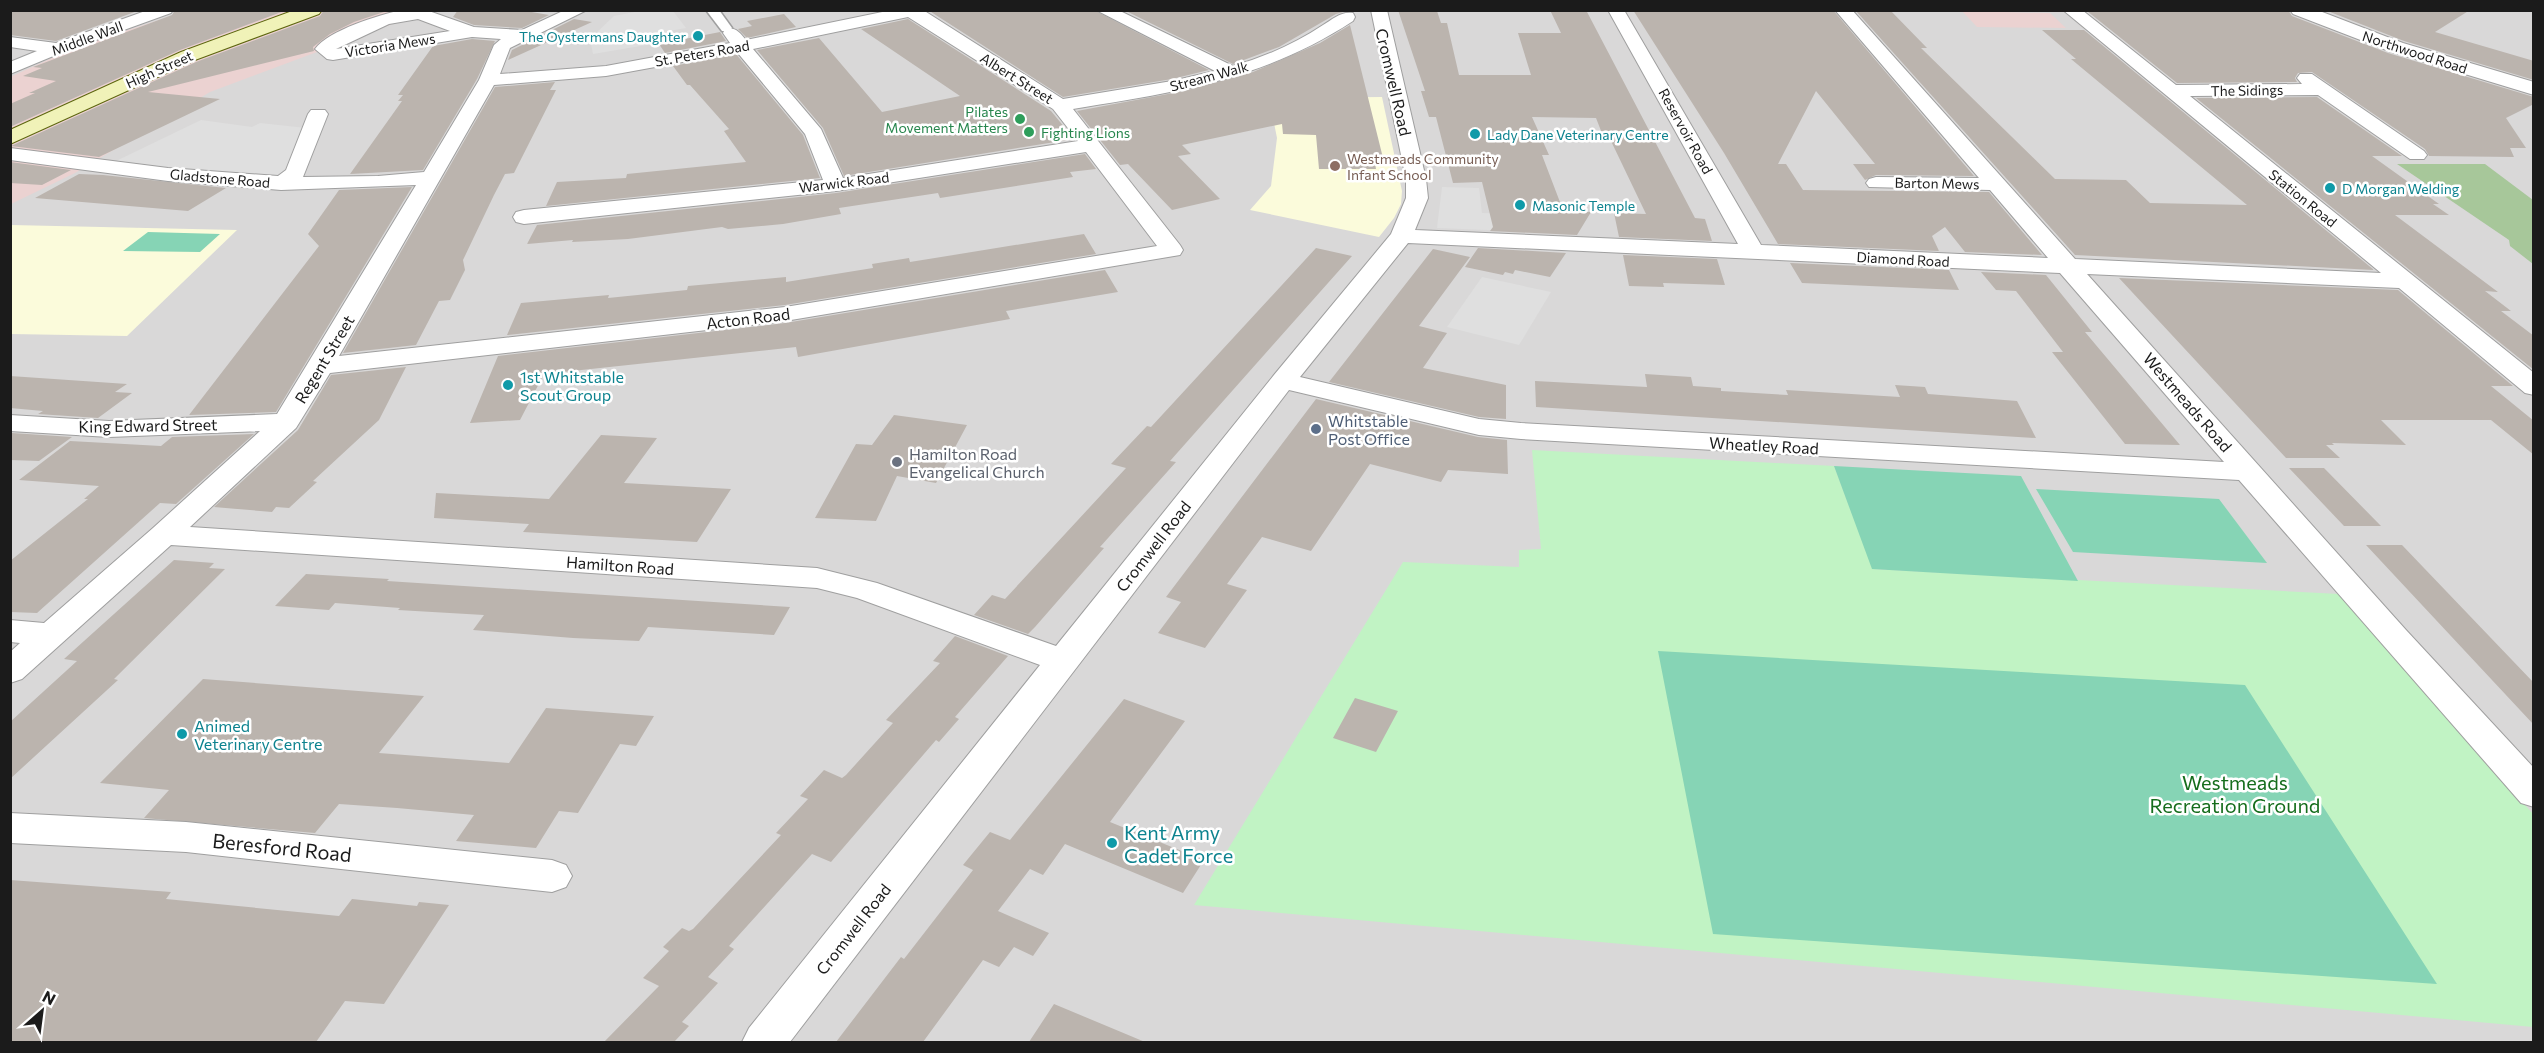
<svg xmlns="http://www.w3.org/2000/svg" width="2544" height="1053" viewBox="0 0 2544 1053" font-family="Commissioner,sans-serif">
<rect width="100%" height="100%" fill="#ece8e1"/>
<path fill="#d9d8d8" d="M11,11H2533V1042H11Z"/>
<path fill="#ebd2d1" d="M187,11H419L411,17L210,92L75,173L11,204L10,77L79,46Z
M1962,11L2050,13L2066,28L1977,27Z"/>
<path fill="#fbfbdb" d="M1382,97L1402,191L1401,204L1394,218L1379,237L1250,210L1271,186L1277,138L1269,98Z
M11,225L237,230L127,336L11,334Z"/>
<path fill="#a7c79a" d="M2485,164L2533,200V264L2510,246L2509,240L2397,164Z"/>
<path fill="#c1f3c4" d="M1532,450L1834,466L1873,569L2339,594L2533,814V1027L1194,905L1403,562L1519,567V550L1541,549Z"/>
<path fill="#86d4b5" d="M148,232L220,234L200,252L123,251Z
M1834,466L2021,476L2078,581L1872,569Z
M2036,489L2219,499L2267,563L2073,552Z
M1658,651L2245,685L2437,984L1713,934Z"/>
<path fill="#dfdfdf" d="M645,10L673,11L686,28L669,31L676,40L593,54L591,44L593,36L614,16Z
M201,120L252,127L260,123L306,128L289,166L282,176L272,178L114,162Z
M1442,187L1479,188L1482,213L1562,215L1567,233L1437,228Z
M1482,277L1551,292L1519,345L1447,327Z"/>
<path fill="#bbb4ae" d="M10,10H140L56,41L10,35Z
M175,10H287L180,50L10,127V104L35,93H29L56,81L23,76L42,68L33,67L172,15Z
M324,10H390L354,22L330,34L313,47L314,51L148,92L220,99L99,157L11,146L196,62L320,16Z
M458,10H520L549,15L522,28L474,25L453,17Z
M928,10H1094L1209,70L1172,79L1063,97Z
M1124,10H1347V11L1336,14L1279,47L1233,64Z
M1398,10L1437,11L1441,23H1447L1459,75H1531L1518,33H1561L1550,10H1586L1695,218L1705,219L1712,241L1619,237L1614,213L1646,214L1611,141H1605L1596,118L1532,117L1549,155H1542L1563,210L1591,212L1577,235L1490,231L1493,227L1482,182L1453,183L1436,117H1429L1421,91H1425Z
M1633,10H1833L1974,176L1876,175L1865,180L1853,164H1875L1816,91L1778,164H1786L1803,190L1989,192L2042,255L1965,252L1945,227L1932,236L1939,251L1778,244L1724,153Z
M1855,10H1890L1927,48H1921L2055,179L2126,180L2150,203L2247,205L2071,59H2076L2042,30H2084L2374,270L2075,255Z
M2288,10L2292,16L2388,53L2534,97V104L2506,118L2526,148H2510L2514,157L2429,156L2425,149L2312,72L2298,73L2295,78L2297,82L2177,83L2087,11Z
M2325,10H2470L2435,32L2534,61V80L2404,41Z
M784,14L796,27L747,38L738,29L752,26L747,21Z
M574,19L592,22L508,60L512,50Z
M908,19L1051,111L1074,139L844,176L823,128L757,50L819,38L882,112L960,96L861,29Z
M1350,25L1383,158H1374L1376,169H1319L1316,135L1283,134L1282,124L1182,145L1191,154L1178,156L1220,199L1172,210L1128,164L1120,165L1077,111L1184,91L1253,72L1320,43Z
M720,32L726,41L665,53L659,44Z
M472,39L495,41L477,79L423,170L350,174L402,101H398L403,95H398L433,46Z
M736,54L803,135L820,178L546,206L557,182L626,178L627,174L746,162L724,131L729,129L690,85H687L673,66Z
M555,82L550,90H556L514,173L505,174L494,195L463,260L465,270L450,300L439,301L416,345L343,353L495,87Z
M2317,97L2402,156H2372L2439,204H2433L2449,215H2395L2498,292L2485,291L2511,311H2501L2534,336V370L2196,98Z
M1085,154L1096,169L1070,172L1073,177L940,198L938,193L839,208L841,214L783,224L728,229L722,227L628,239L572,242L573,240L527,244L537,225L836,193Z
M10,162L71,170L42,185L10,183Z
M79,174L103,175L226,188L188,211L35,198Z
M412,187L276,412L189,415L319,246L308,234L339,190Z
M1084,234L1096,254L785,305L507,335L521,303L609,295L608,298L687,290L688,286L786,277V282L873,268L872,264L909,258L910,262Z
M1316,248L1352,256L1170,461L1176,462L1100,547L1104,548L1035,627L1028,634L974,615L992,595L1005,599L1126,468L1111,464L1147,426L1151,427Z
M1478,248L1566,253L1550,277L1515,270L1513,274L1505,272L1503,275L1465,267Z
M1433,249L1470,257L1419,326L1447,333L1423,368L1506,385V419L1479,417L1329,382Z
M1623,255L1717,259L1725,285L1663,283L1664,287L1629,286Z
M1790,263L1949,270L1959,290L1802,283Z
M1105,270L1118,292L1006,311L1010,319L798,357L796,347L544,374L520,420L470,423L498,356L785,323Z
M1981,272L2046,275L2092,332H2085L2180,445L2125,444L2052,352H2063L2016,291L1996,290Z
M2119,278L2398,290L2513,386H2491L2534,421V455L2491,420H2381L2406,445L2332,443L2334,445H2326L2340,458H2286Z
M406,367L379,420L313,481L317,482L289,508L276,507L272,512L214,507L298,430L331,375Z
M1645,374L1691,377L1693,386L1721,388V391L1788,395L1786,390L1900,397L1895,385L1925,387L1928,394L2017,401L2036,438L1536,407L1535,381L1647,387Z
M10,376L127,384L115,392L132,393L98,418L38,414L43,411L10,408Z
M1316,399L1478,437L1507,440L1508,474L1448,470L1441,482L1370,464L1311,551L1262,537L1227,584L1247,590L1205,648L1158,633L1181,602L1166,597Z
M894,415L967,425L936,483L897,476L876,521L815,518L856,444L872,445Z
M12,433L72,437L39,461L10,460Z
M254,434L176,504L160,503L37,613L10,612V561L88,499H84L99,486L19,480L70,441L161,446L172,437Z
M601,435L657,438L624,483L731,489L697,542L523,532L529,524L434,518L436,493L549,499Z
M2289,468H2324L2381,526H2344Z
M2366,545H2402L2534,683V725Z
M174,560L214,563L209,568L225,569L114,679L118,680L10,779V722L77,661L64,659Z
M306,574L389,579L387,581L790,607L774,635L648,627L639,641L573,638L473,630L484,615L398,610L400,608L335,603L329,610L275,606Z
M955,636L1008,656L955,717L959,719L939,742L936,740L831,862L812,854L729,946L734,949L708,977L718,983L682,1022L689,1026L674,1042H604L659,986L643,978L669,951L663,947L682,928L689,931L693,929L781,835L776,833L808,799L800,796L824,770L842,778L846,775L893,723L886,720L940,663L933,661Z
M203,679L424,696L379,753L509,763L546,708L654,716L636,746L620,744L578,813L559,811L536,848L456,841L474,815L397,808L339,804L315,833L144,818L169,790L100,783Z
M1355,698L1398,711L1376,752L1333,738Z
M1124,699L1185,721L1110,822L1204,860L1183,893L1065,844L1043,875L1030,869L998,911L1049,933L1033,956L1014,947L999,967L983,960L923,1042H836L901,957L904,959L973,870L963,865L990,832L1010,840Z
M10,880L171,892L166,899L339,916L352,899L417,906L419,902L449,905L384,1004L345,1001L316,1042H10Z
M1054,1004L1145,1042H1029Z"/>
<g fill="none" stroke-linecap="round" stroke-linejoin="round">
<defs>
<path id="pedestrian" d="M706,10H719L732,28L730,31H722Z"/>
<path id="minor" d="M148,10H173L171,13L63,52L10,74V62L37,51L10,47V37L56,43Z
M402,10H426L474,27L522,30L565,10H587L510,48L500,74L606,66L730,43L723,33L725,29C736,27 739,32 746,40L892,10H923L1063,99L1172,81L1215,71L1096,10H1118L1233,66C1265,57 1296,43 1323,25C1333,19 1341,11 1353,13L1355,17L1353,21C1263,80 1177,92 1073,109L1180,245L1183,250L1180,255L785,321L330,373L296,428L190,527L817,568L877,583L1056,646L1274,375L1391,234L1406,198V179L1371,10H1387L1426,179L1428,198L1415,230L1738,244L1608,10H1624L1761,245L2048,258L1990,190L1869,187L1866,183L1869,179L1876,177L1979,178L1835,10H1852L2075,259L2381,273L2063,10H2082L2176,85L2302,84L2297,78L2300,74H2312L2424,151L2427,155L2424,159H2410L2318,95L2190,96L2534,373V395L2525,393L2399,288L2087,274L2406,630L2534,768V807L2521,803L2239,480L1521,439L1479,435L1289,390L790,1042H742L749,1028L1040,665L857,598L817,588L171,545L22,679L10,683V652L20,643L10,642V620L44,623L153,528L260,431L109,437L10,431V415L109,421L277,414L416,185L281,190L168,181L10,160V148L168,168L278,176L286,170L308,114L311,110H325L328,114L303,177L378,176L424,172L479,80L494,45L501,39L472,37L333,60L327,59L315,49C329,30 379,15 402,10ZM908,17L1053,109L1078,141L843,178L821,129L753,49ZM418,19L450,31L336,49L389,24ZM737,52L805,134L823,180L524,210L516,212L513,217L516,222L524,224L836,191L1086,152L1157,246L785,307L339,356L494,85L606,76ZM1408,243L2060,273L2224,462L1521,423L1479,419L1300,377Z
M10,813L186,822L552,860L566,865L572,876L566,887L552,892L186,852L10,843Z"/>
<path id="tertiary" d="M2290,10H2317L2403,43L2534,82V95L2389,51L2293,14Z"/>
<path id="secondary" d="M295,10H322L319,14L195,60L10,144V130L181,52Z"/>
</defs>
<use href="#pedestrian" stroke="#9f9f9f" stroke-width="3"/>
<use href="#minor" stroke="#9f9f9f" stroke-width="2"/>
<use href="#tertiary" stroke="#9f9f9f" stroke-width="2"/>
<use href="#secondary" stroke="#5d660e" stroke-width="2"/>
<use href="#pedestrian" fill="#fff" fill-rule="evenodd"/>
<use href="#minor" fill="#fff" fill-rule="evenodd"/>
<use href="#tertiary" fill="#fff" fill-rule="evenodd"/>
<use href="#secondary" fill="#f0f2b8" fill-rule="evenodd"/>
</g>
<g fill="#0f9aa8" stroke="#fff" stroke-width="2">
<circle cx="698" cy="36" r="6"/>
<circle cx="1475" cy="134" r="6"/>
<circle cx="2330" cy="188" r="6"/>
<circle cx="1520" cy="205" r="6"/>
<circle cx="508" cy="385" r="6"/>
<circle cx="182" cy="734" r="6"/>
<circle cx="1112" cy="843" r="6"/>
</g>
<g fill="#2e9e5b" stroke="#fff" stroke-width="2">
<circle cx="1020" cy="119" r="6"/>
<circle cx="1029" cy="132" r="6"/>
</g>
<circle fill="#8d6e63" stroke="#fff" stroke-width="2" cx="1335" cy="166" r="6"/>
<circle fill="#5c6f8a" stroke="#fff" stroke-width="2" cx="1316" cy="429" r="6"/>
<circle fill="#6b7280" stroke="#fff" stroke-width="2" cx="897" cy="462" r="6"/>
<g text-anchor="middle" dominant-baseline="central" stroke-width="5" stroke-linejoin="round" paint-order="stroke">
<g font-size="14" fill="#0d838f" stroke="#fff" text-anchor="start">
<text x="686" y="36" text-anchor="end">The Oystermans Daughter</text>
<text x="1487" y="134">Lady Dane Veterinary Centre</text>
<text x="2342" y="188">D Morgan Welding</text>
<text x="1532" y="205">Masonic Temple</text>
</g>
<g font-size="14" fill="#1b1b1b" stroke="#fff">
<text transform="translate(87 38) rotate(-20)">Middle Wall</text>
<text transform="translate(390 45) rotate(-9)">Victoria Mews</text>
<text transform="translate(2415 52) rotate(18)">Northwood Road</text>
<text transform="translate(702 53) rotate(-10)">St. Peters Road</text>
<text transform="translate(159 69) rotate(-24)">High Street</text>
<text transform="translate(1209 76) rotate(-15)">Stream Walk</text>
<text transform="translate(1017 78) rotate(32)">Albert Street</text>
<text transform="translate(2247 90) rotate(-1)">The Sidings</text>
<text transform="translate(1686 131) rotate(61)">Reservoir Road</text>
<text transform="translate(220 178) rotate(5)">Gladstone Road</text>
<text transform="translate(844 182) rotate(-7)">Warwick Road</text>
<text transform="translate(1937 183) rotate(1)">Barton Mews</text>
<text transform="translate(2303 198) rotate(39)">Station Road</text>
<text transform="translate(1903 259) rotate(3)">Diamond Road</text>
</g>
<g font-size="14" fill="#27864d" stroke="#fff" text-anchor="end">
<text x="1008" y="111">Pilates<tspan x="1008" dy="16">Movement Matters</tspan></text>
<text x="1041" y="132" text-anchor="start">Fighting Lions</text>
</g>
<g font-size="14" fill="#785e54" stroke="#fff" text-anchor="start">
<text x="1347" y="158">Westmeads Community<tspan x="1347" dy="16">Infant School</tspan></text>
</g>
<g font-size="16" fill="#1b1b1b" stroke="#fff">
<text transform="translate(1394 82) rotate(77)">Cromwell Road</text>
<text transform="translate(748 318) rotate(-7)">Acton Road</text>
<text transform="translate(324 359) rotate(-59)">Regent Street</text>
<text transform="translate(2188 402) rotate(49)">Westmeads Road</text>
<text transform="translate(148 425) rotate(-1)">King Edward Street</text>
<text transform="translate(1764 445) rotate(3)">Wheatley Road</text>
<text transform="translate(1153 546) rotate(-52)">Cromwell Road</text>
<text transform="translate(620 565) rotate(4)">Hamilton Road</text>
<text transform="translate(853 929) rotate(-52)">Cromwell Road</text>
</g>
<g font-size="16" fill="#0d838f" stroke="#fff" text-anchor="start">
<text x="520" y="376">1st Whitstable<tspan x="520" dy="18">Scout Group</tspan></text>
<text x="194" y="725">Animed<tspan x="194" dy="18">Veterinary Centre</tspan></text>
</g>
<g font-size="16" fill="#4e5e75" stroke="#fff" text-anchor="start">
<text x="1328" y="420">Whitstable<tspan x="1328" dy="18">Post Office</tspan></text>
</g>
<g font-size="16" fill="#5b616d" stroke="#fff" text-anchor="start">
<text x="909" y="453">Hamilton Road<tspan x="909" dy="18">Evangelical Church</tspan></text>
</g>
<g font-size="20" fill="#156d1c" stroke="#fff">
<text x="2235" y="782">Westmeads<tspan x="2235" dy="23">Recreation Ground</tspan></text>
</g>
<g font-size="20" fill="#0d838f" stroke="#fff" text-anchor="start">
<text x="1124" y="832">Kent Army<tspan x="1124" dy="23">Cadet Force</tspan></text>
</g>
<g font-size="20" fill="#1b1b1b" stroke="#fff">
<text transform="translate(282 847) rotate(6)">Beresford Road</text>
</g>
</g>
<rect width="2544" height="1053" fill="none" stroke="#1b1b1b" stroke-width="24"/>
<g transform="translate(42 1011) rotate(28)" stroke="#ffffff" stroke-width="4.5" paint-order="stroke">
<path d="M0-4.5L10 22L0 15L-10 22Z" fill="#1b1b1b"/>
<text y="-9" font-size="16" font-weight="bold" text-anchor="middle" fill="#1b1b1b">N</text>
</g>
</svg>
